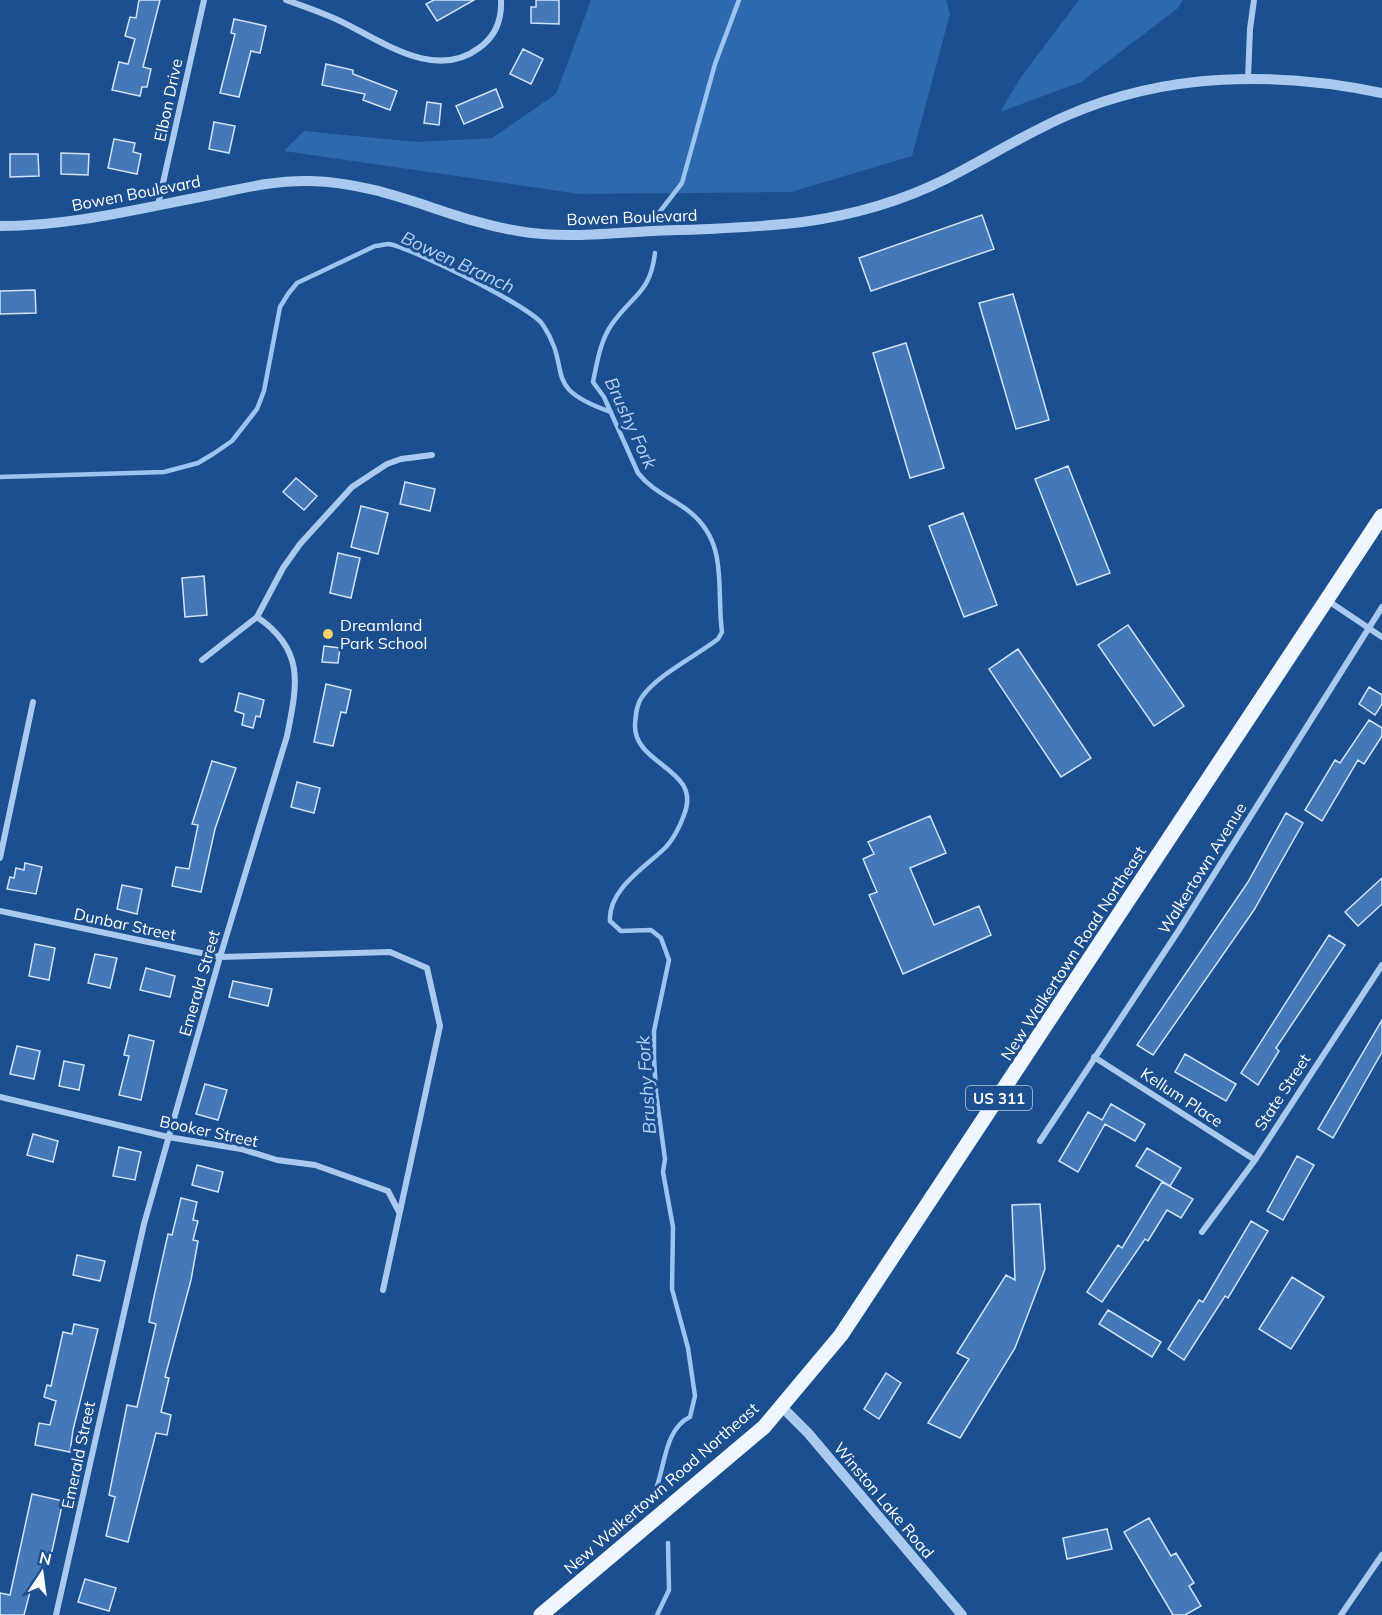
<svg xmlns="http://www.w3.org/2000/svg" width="1382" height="1615" viewBox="0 0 1382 1615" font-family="Mulish,sans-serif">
<rect width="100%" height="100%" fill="#1b4f8f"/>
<path fill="#2e69ad" d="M591,0H946L950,14L912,156L791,192L580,194L284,151L304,131L417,142L492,138L556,94Z
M1079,0H1183L1178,8L1081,82L1000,112L1021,77Z"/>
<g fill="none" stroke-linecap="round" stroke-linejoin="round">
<path stroke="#9cc4f0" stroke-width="4.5" d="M658,214L682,183L715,64L739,0
M655,253C650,294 633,294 612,324C600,341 597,363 593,382L604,397L638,473C652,491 672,498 690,512C729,544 716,587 722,632L718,639C696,656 657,675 642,697C636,705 636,715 635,724C633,766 703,768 684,815C680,826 674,838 666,847C646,867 608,889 610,921L621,931L651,930L661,938L669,960L654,1031V1058L656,1093L665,1159L663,1172L673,1227L672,1289L688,1348L695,1396L690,1417C666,1428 665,1463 657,1486
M0,477L164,472L198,463L213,454L232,441L257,409L264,391L280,307L288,294L297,283L375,246C379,246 385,244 389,244C412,248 532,307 543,325C574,372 539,387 611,412
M657,1615L669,1590L668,1543"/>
</g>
<path fill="#4478b7" stroke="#cfe3fa" stroke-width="1.5" d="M139,0H160L143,67L151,69L147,87H142L140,96L112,90L119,62L128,64L135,39L125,36L130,17L136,18Z
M434,0H474L437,21L426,4Z
M536,0H559V24L531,23V7H536Z
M234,19L266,26L260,53L251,51L239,97L220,93L235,34L231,33Z
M523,49L543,59L531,84L510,74Z
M326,64L353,70V74L397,91L390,110L363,100L365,94L322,85Z
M496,89L503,107L464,124L456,106Z
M427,102L441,104L439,125L424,123Z
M214,122L235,126L229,153L209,149Z
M114,139L135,143L133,152L141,154L137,174L108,168Z
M61,153L89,154L88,175L61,174Z
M10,154H38L39,176L10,177Z
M982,215L994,249L871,291L859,258Z
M35,290L36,313L0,314V291Z
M1013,294L1049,420L1016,429L979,303Z
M906,343L944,468L910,478L873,353Z
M1068,466L1110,573L1077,585L1035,479Z
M296,478L317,496L304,510L283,492Z
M405,482L435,489L430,511L400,504Z
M361,506L388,513L378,554L351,547Z
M963,513L997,605L964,617L929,526Z
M338,553L360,558L351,598L330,593Z
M204,576L207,615L185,617L182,578Z
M1128,625L1184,706L1154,726L1098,645Z
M324,646L340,648L338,663L322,662Z
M1018,649L1091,758L1061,777L989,669Z
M326,684L351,690L346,713L341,712L333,746L314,742Z
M1369,687L1382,695V704L1375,715L1359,704Z
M239,693L264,700L260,717L256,716L253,728L242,725L244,714L235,711Z
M1369,720L1382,728V736L1364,764L1358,760L1322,821L1305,810L1335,760L1340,763Z
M212,761L236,768L215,829L201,892L172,886L176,867L189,869L198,825L192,824Z
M297,782L320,788L314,813L291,807Z
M1286,813L1303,823L1254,910L1153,1055L1137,1045L1248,882Z
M930,816L946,853L910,868L934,925L979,906L991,935L903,974L869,895L877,892L863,859L874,854L868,842Z
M25,863L42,867L36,894L7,889L10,877L14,878L16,868L24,870Z
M1382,878V904L1358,926L1345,912Z
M122,885L142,889L137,914L117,909Z
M1329,935L1345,945L1276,1048L1279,1051L1258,1085L1241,1073Z
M35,944L55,948L49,980L29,976Z
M95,954L117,958L110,988L88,983Z
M146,968L175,976L170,997L140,990Z
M233,981L272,989L268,1006L229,997Z
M1382,1020V1052L1333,1138L1318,1129Z
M129,1035L154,1041L141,1100L119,1095L129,1056L124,1055Z
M17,1046L40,1051L34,1079L10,1074Z
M1185,1054L1236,1084L1226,1101L1175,1072Z
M64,1061L84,1065L79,1090L59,1086Z
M205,1084L227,1090L218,1120L196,1114Z
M1111,1104L1145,1124L1135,1141L1105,1124L1078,1172L1059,1161L1088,1112L1102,1120Z
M33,1134L58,1141L53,1162L27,1155Z
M119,1147L141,1152L135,1180L113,1176Z
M1147,1148L1181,1168L1170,1186L1136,1166Z
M1297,1156L1314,1165L1283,1220L1267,1211Z
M197,1165L223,1172L218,1192L192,1185Z
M1162,1182L1193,1199L1181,1218L1167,1210L1148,1241L1145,1239L1102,1302L1087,1292L1118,1245L1122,1248Z
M181,1198L197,1202L193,1220L198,1221L193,1240L198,1241L191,1280L165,1377L169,1378L161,1412L171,1415L167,1435L156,1433L128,1542L106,1536L115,1497L109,1495L127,1405L137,1407L156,1324L149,1322L153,1301L168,1234L172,1235Z
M1040,1204L1045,1269L1036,1293L1015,1348L960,1438L928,1423L969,1359L957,1353L1006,1275L1015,1280L1012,1205Z
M1251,1221L1268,1231L1228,1298L1225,1296L1184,1360L1168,1349L1199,1300L1203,1302Z
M77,1255L105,1261L100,1281L73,1275Z
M1292,1277L1324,1297L1291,1349L1259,1329Z
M1108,1310L1161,1342L1152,1357L1099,1324Z
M74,1324L98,1329L73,1430L70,1452L35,1445L39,1423L50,1425L56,1401L44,1397L47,1385L51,1386L63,1332L72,1334Z
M886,1373L901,1383L879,1419L864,1409Z
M32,1494L63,1501L51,1556L47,1555L39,1590L31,1588L24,1615H0V1593L10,1595Z
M1149,1518L1171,1556L1176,1553L1194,1583L1189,1586L1201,1606L1185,1615H1173L1124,1532Z
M1107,1529L1112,1549L1067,1559L1063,1538Z
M85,1579L116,1588L109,1611L78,1602Z"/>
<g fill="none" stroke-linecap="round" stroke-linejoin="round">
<path stroke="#a9c9ee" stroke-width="6" d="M286,0C303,6 321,12 338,20C379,39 434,82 479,48C496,36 502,20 501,0
M1248,78L1250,29L1254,0
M158,205L204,0
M1327,600L1382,637
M202,660L257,617L283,568L300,544L352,487L387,464L401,459L432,455
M0,858L33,702
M0,911L220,957L390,952L427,968L440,1026L383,1290
M1094,1057L1255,1160
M0,1097L168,1137L241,1149L277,1160L315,1165L388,1191L399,1212
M1040,1141L1179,930L1382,607
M1202,1232L1255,1160L1382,965
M56,1615L144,1224L220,957L287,736C297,686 306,650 257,617
M1341,1615L1382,1555"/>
<path stroke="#a9c9ee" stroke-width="10" d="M0,226C70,226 137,209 205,196C239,189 275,180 310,181C388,183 445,219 518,231C563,239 608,233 653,231C703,229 754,228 803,222C853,215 902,201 946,179C987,158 1025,134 1066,116C1166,72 1277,71 1382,93
M781,1406L808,1433L962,1615"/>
<path stroke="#f0f6ff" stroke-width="15" d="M541,1615L764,1427L841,1335L1382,516"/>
</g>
<circle fill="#ffd166" stroke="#1b4f8f" stroke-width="2" cx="328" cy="634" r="6"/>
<g text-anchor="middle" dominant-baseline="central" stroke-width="6" stroke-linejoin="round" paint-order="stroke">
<rect fill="#1b4f8f" stroke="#bbcadd" stroke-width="1.5" x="966" y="1086" width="66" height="24" rx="4.5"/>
<g font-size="15" font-weight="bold" fill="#fff">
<text x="999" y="1098">US 311</text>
</g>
<g font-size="16" fill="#fff" stroke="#1b4f8f">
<text transform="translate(168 100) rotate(-78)">Elbon Drive</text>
<text transform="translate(136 193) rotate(-11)">Bowen Boulevard</text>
<text transform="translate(632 217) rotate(-2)">Bowen Boulevard</text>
<text transform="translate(1202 868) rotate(-58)">Walkertown Avenue</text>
<text transform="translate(125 924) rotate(12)">Dunbar Street</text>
<text transform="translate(1073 953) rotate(-57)">New Walkertown Road Northeast</text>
<text transform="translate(199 983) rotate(-74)">Emerald Street</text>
<text transform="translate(1282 1092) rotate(-57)">State Street</text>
<text transform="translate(1182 1097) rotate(33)">Kellum Place</text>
<text transform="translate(209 1131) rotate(12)">Booker Street</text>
<text transform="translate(78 1455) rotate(-78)">Emerald Street</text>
<text transform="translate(661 1488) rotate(-41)">New Walkertown Road Northeast</text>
<text transform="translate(884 1500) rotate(50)">Winston Lake Road</text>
</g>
<g font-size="16" fill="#fff" stroke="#1b4f8f" text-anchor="start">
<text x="340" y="625">Dreamland<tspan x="340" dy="18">Park School</tspan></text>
</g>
<g font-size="18" font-style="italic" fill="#b5d3f5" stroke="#1b4f8f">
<text transform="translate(458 262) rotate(25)">Bowen Branch</text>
<text transform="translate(631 423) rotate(65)">Brushy Fork</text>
<text transform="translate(646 1085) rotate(-94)">Brushy Fork</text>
</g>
</g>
<g transform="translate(42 1573) rotate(13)" stroke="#1b4f8f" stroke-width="4.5" paint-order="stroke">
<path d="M0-4.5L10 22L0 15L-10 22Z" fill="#ffffff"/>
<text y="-9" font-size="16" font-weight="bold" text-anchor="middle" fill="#ffffff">N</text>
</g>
</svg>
